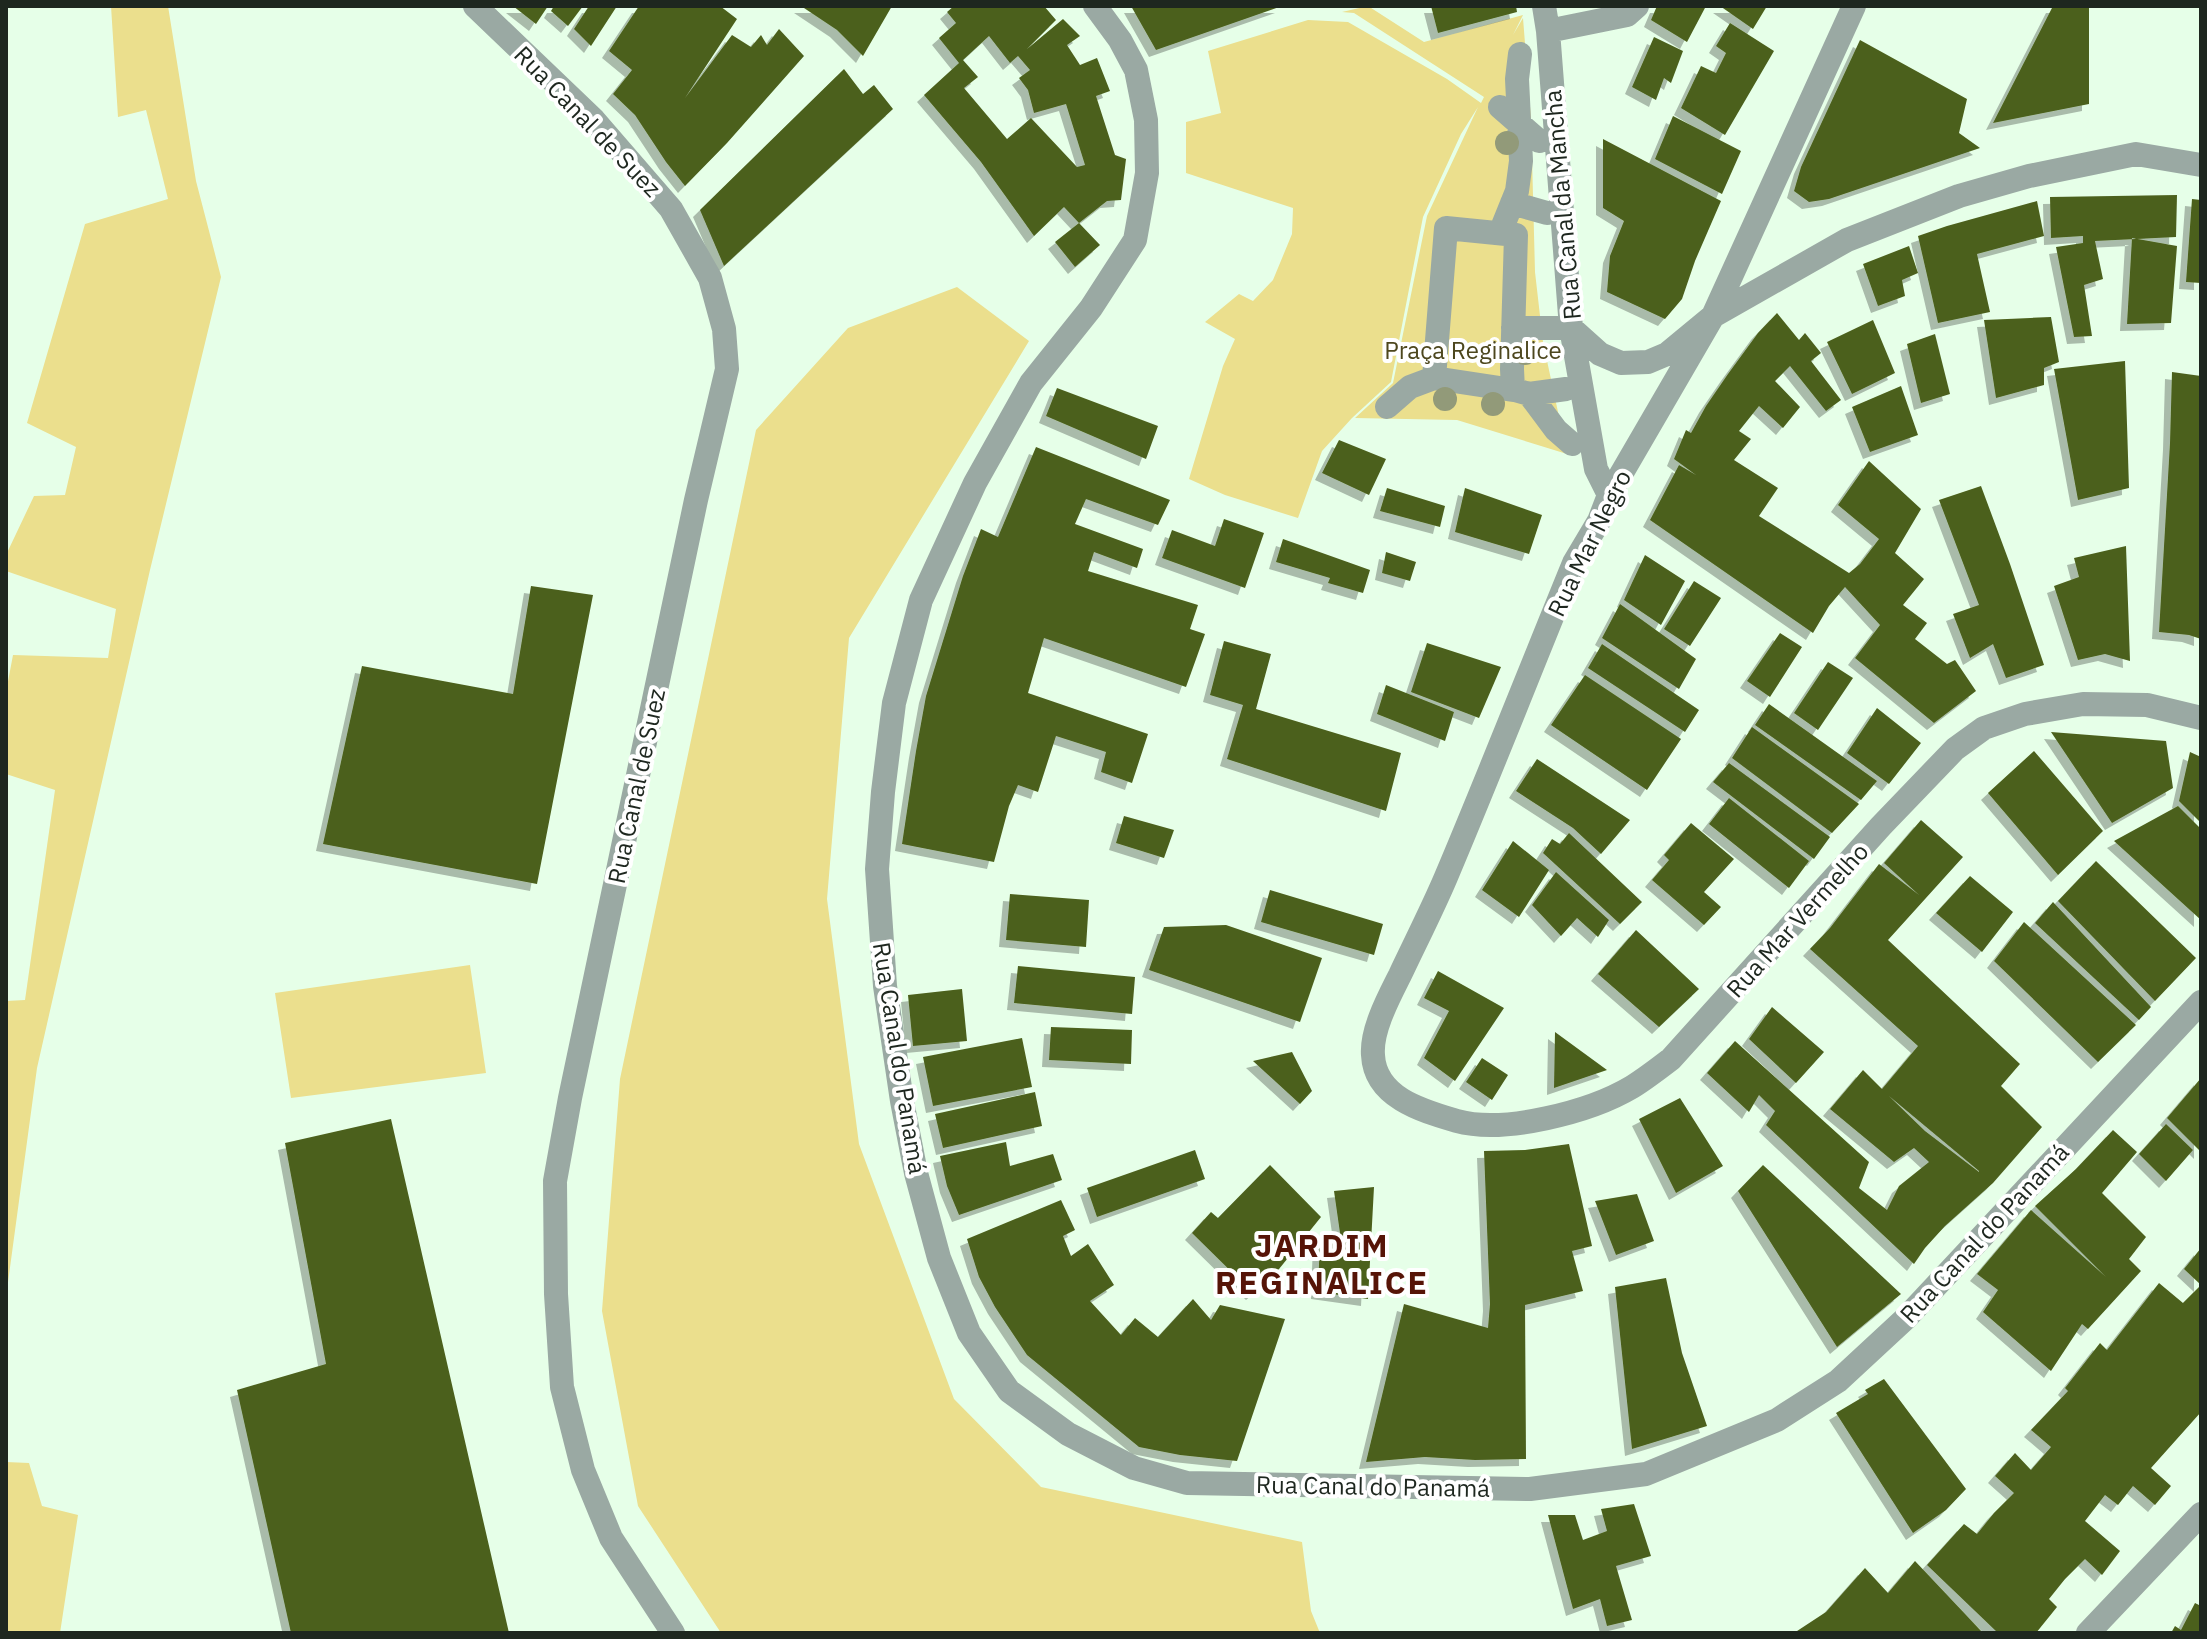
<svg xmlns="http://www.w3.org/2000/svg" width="2207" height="1639" viewBox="0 0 2207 1639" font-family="'IBM Plex Sans',sans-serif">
<defs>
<filter id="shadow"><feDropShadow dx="-7" dy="7" stdDeviation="0" flood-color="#0004"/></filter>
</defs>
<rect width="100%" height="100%" fill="#e6ffe8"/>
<path fill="#ebdf8d" d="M111,6H168L196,181L221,277L150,570L37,1068L6,1297V1001L25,1000L55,790L6,774V692L13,655L108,658L116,609L6,571V555L34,496L65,495L76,447L27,423L85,224L168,199L146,110L118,117Z
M1368,6L1424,42L1523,15L1513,35L1523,18L1531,119L1535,272L1543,342L1567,454L1457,420L1355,418L1393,383L1427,216L1478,107L1461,134L1423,217L1391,382L1352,418L1322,451L1298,518L1225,495L1189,479L1223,366L1235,339L1205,322L1239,294L1253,301L1273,280L1292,234L1293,208L1186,173V122L1221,113L1208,51L1308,20L1348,22L1447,79L1481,103L1484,97L1354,13L1342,12Z
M957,287L1029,341L849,638L827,899L859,1144L954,1399L1041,1487L1302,1542L1311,1611L1320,1633H721L638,1506L602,1311L620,1079L756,430L848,328Z
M470,965L486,1073L291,1098L275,993Z
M6,1462L29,1463L42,1506L78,1515L60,1633H6Z"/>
<path fill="#4c601c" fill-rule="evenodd" filter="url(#shadow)" d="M513,6H548L536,24Z
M554,6H583L568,26L551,11Z
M589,6H617L591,46L574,29Z
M639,6H720L737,19L685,98L732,35L751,47L761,35L767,45L779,29L804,56L727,143L685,186L666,162L635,115L613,94L632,70L609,51Z
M801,6H892L863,56L837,30Z
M954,6H1044L1056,20L1027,49L1063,19L1080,36L1067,45L1080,65L1097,58L1110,91L1096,96L1115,155L1126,159L1121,200L1107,201L1079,223L1100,245L1075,267L1055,242L1079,223L1064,207L1034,236L981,162L924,95L959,63L939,38L956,23L947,12ZM989,36L1010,63L1018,56L1030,70L1019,78L1028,90L1034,113L1066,104L1085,165L1077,167L1031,118L1007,139L964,88L978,77L963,60Z
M1131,6H1282L1156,50Z
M1431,6H1516L1517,12L1438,33Z
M1657,6H1706L1687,42L1651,20Z
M1720,6H1767L1753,29Z
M2053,6H2089V104L1993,123Z
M1730,23L1774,51L1725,135L1681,108L1701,66L1716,73L1726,53L1716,46Z
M1654,37L1683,51L1671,83L1664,78L1656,100L1632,87Z
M1860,40L1967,99L1959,133L1980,148L1829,199L1809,202L1794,191L1801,167Z
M844,69L863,94L874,85L893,109L724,266L700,210Z
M1673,116L1741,151L1722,194L1655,159Z
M1603,139L1721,201L1695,261L1682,299L1665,319L1607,292L1610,256L1624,221L1603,208Z
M2177,195L2176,237L2095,241L2103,279L2084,285L2092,336L2074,337L2056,247L2083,243V236L2051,238L2050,197Z
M2192,199L2201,200V283L2186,282Z
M2037,201L2044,236L1977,254L1990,312L1938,323L1918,236L1947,226Z
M2132,238L2177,246L2171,323L2127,324Z
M1909,246L1918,273L1902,280L1905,296L1878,306L1863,264Z
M1777,313L1799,340L1805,333L1821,353L1811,361L1841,400L1826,411L1790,366L1775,381L1800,407L1783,428L1759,406L1739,431L1751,439L1734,460L1778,488L1759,516L1849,573L1860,564L1879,539L1838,505L1869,461L1921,509L1895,553L1924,579L1903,605L1927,623L1915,639L1947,664L1955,660L1976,691L1934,723L1855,658L1880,625L1845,587L1829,606L1813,633L1650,520L1679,465L1696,475L1674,459L1686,430L1691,433L1706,406L1728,374L1758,333Z
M2051,317L2059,362L2044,368V385L1996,398L1984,320Z
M1873,320L1895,373L1852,394L1827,342Z
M1935,334L1950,394L1921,403L1907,344Z
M2125,361L2129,488L2078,500L2054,369Z
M2172,372L2201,376V639L2189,635L2159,632L2170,443Z
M1901,386L1918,435L1870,452L1852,407Z
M1057,388L1158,426L1146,459L1046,416Z
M1339,440L1386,459L1369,495L1322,473Z
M1036,447L1170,500L1158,525L1086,499L1075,524L1143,549L1137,568L1094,552L1088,571L1198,605L1190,629L1205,634L1186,687L1044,638L1028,693L1148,734L1132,783L1101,772L1106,752L1056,736L1038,792L1018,785L1009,806L994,862L902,844L916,751L926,696L963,576L981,529L998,537Z
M1981,486L2010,564L2044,665L2006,678L1993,644L1970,658L1953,614L1979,605L1939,500Z
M1387,488L1445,506L1440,527L1380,511Z
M1465,488L1542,515L1529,554L1455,532Z
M1224,519L1264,533L1245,588L1162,558L1172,530L1215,546Z
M1283,539L1370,570L1363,593L1328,583L1330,578L1276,562Z
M2126,546L2130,661L2105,654L2078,660L2054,586L2079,577L2074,558Z
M1386,552L1416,562L1410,581L1382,573Z
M1645,555L1685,581L1661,625L1624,600Z
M1694,581L1721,598L1690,646L1664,629Z
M531,586L593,595L537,884L323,844L362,666L513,694Z
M1620,604L1696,659L1679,689L1602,638Z
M1780,633L1802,647L1770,697L1747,681Z
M1224,641L1271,654L1256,709L1401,753L1386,811L1227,759L1243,705L1210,695Z
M1427,643L1501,667L1479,718L1411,692Z
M1602,644L1699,710L1685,732L1588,668Z
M1828,662L1853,678L1818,730L1794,713Z
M1585,675L1681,739L1647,790L1551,725Z
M1386,685L1454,712L1445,741L1377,714Z
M1769,704L1877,781L1861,800L1755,725Z
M1877,708L1921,743L1889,784L1847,753Z
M1752,727L1859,804L1832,833L1732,758Z
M2051,732L2166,741L2173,788L2112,823Z
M2034,751L2103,831L2058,875L1988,793Z
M2190,752L2201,757V823L2179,801Z
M1537,759L1630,820L1601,854L1573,828L1516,791Z
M1729,763L1830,837L1814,859L1713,782Z
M1729,798L1809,861L1789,888L1709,824Z
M2178,806L2201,829V920L2114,841Z
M1124,816L1174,830L1164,858L1116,843Z
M1921,820L1963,857L1888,940L2020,1064L2001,1086L2042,1127L1993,1183L1945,1226L1925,1248L1914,1264L1766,1125L1775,1111L1759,1095L1749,1112L1707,1073L1735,1041L1869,1162L1859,1188L1887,1210L1899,1186L1929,1162L1914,1148L1894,1162L1830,1109L1863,1070L1882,1089L1918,1046L1810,949L1830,928L1879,864L1919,895L1884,863ZM1889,1096L1979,1171V1172L1925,1131Z
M1691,823L1734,859L1704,892L1721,907L1704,925L1652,880L1669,860L1664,855Z
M1569,833L1642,902L1620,924L1543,853L1552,839L1560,844Z
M1513,841L1549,870L1519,917L1482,890Z
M2096,861L2196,958L2155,1001L2058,901Z
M1556,872L1609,920L1598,937L1577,918L1561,936L1532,905Z
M1970,876L2013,912L1982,952L1936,913Z
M1270,890L1383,924L1374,955L1261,922Z
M1010,894L1089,900L1086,947L1006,940Z
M2053,902L2151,1007L2139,1020L2035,923Z
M2024,922L2136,1025L2098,1062L1994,961Z
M1226,925L1322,958L1300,1022L1149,970L1164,927Z
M1636,930L1699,989L1659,1027L1598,974Z
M1018,966L1135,977L1132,1014L1014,1003Z
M1438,971L1504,1008L1455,1081L1424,1058L1449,1011L1424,998Z
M962,989L967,1041L913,1046L908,995Z
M1772,1007L1824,1052L1796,1083L1749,1039Z
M1051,1027L1132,1030L1131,1064L1049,1060Z
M1555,1032L1607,1070L1554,1088Z
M1022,1038L1032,1087L933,1106L923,1057Z
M1292,1052L1312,1091L1300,1104L1253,1061Z
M1482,1058L1508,1075L1492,1100L1466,1082Z
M2201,1078V1152L2167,1118Z
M1035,1092L1042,1126L943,1148L935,1114Z
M1680,1098L1723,1166L1676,1193L1639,1119Z
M391,1119L509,1633H291L237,1390L326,1364L285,1143Z
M2166,1124L2193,1150L2166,1181L2139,1154Z
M2113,1130L2137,1152L2102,1193L2146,1237L2129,1259L2141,1271L2088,1329L2082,1324L2051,1371L1983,1312L1998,1290L1977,1274L2031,1210L2106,1277L2035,1206L2076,1169Z
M1006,1142L1010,1166L1053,1154L1062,1180L959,1215L947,1186L940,1156Z
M1569,1144L1592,1246L1572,1251L1583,1291L1525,1305L1526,1459L1475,1460L1425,1457L1366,1462L1404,1304L1488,1328L1490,1304L1484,1151L1525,1150Z
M1195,1150L1205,1179L1097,1217L1087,1188Z
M1270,1165L1321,1217L1275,1274L1253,1293L1192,1233L1211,1212L1218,1218Z
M1763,1165L1901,1294L1837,1347L1738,1191Z
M1374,1187L1368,1299L1318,1292L1320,1236L1340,1233L1334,1191Z
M1637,1194L1654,1241L1616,1255L1595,1201Z
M1061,1200L1075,1230L1063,1236L1071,1256L1088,1244L1114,1285L1090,1301L1121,1335L1135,1318L1158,1337L1193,1299L1211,1320L1220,1305L1285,1319L1237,1461L1180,1455L1139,1447L1027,1355L995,1307L979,1277L967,1239Z
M2201,1248V1285L2184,1269Z
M1666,1278L1682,1353L1707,1426L1632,1449L1615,1287Z
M2159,1283L2183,1303L2201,1285V1412L2151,1468L2171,1486L2155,1505L2133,1486L2118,1505L2105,1495L2085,1521L2120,1551L2102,1575L2085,1559L2065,1579L2049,1599L2057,1607L2036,1633H1998L1927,1565L1964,1524L1977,1534L1994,1513L2014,1493L1995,1476L2015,1453L2031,1470L2051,1447L2031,1430L2068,1391L2065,1388L2100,1343L2107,1350Z
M1884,1379L1966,1489L1946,1510L1913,1533L1836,1413L1868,1394L1865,1390Z
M1634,1504L1651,1556L1616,1566L1632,1620L1607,1626L1600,1599L1573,1609L1548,1515H1575L1583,1540L1607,1531L1601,1509Z
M1915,1561L1983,1633H1794L1826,1612L1865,1568L1888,1593Z
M2195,1603L2201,1606V1633H2171L2175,1626L2181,1630Z"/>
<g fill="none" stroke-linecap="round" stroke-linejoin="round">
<path stroke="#9aa9a3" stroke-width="24" d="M475,6L594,120L671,209L710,278L724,329L727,369L696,500L570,1098L555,1181L556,1294L562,1387L583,1470L611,1538L673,1633
M1095,6L1120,40L1136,70L1146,120L1147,173L1135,240L1091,308L1031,383L975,483L921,600L894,703L883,792L877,869L885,986L902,1101L916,1173L939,1258L969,1333L1009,1391L1068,1434L1134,1468L1187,1483L1530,1489L1646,1474L1777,1420L1838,1381L1906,1318L2201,1002
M1544,6L1548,31L1571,328L1596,469L1609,495
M1854,6L1713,316L1609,495L1599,521L1574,563C1531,668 1490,773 1446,877C1432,910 1415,943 1400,975C1389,997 1371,1030 1373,1055C1375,1098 1423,1111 1457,1121C1504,1134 1590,1112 1632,1087C1645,1079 1658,1069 1671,1059L1881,826L1955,749L1984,728L2025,714L2083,704L2147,705L2201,718
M1548,31L1627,15L1637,6
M1500,107L1539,141
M1512,203L1547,213
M1500,233L1517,191L1521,161L1517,79L1520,54
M1513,328H1559
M1571,328L1600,354L1621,363L1648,362L1667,354L1713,316L1847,240L1959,196L2029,176L2136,154L2201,165
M1515,390L1529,394L1566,389
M1529,394L1556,430L1572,444
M1387,407L1410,387L1434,378L1513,390L1512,369L1516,235L1446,228L1434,378
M2088,1633L2201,1514"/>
</g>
<g fill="#929a79">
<circle cx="1507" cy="143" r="12"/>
<circle cx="1525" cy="353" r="12"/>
<circle cx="1445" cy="399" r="12"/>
<circle cx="1493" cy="404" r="12"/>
</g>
<g text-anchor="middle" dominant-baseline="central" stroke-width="8" stroke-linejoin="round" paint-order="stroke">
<g font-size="24" fill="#1e271f" stroke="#fff">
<text transform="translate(588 121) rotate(46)">Rua Canal de Suez</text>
<text transform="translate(1562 205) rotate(-95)">Rua Canal da Mancha</text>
<text transform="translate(1589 543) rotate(-64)">Rua Mar Negro</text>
<text transform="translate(636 786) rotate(-78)">Rua Canal de Suez</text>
<text transform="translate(1797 920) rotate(-48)">Rua Mar Vermelho</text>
<text transform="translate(900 1058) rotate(81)">Rua Canal do Panamá</text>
<text transform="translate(1984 1233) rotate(-47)">Rua Canal do Panamá</text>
<text transform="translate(1373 1486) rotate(1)">Rua Canal do Panamá</text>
</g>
<g font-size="24" fill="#4d471e" stroke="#fff">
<text x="1473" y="350">Praça Reginalice</text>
</g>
<g font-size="32" font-weight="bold" letter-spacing="2" fill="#561407" stroke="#fff">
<text x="1322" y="1245">JARDIM<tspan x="1322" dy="37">REGINALICE</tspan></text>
</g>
</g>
<rect width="2207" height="1639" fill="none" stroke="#1e271f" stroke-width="16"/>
</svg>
